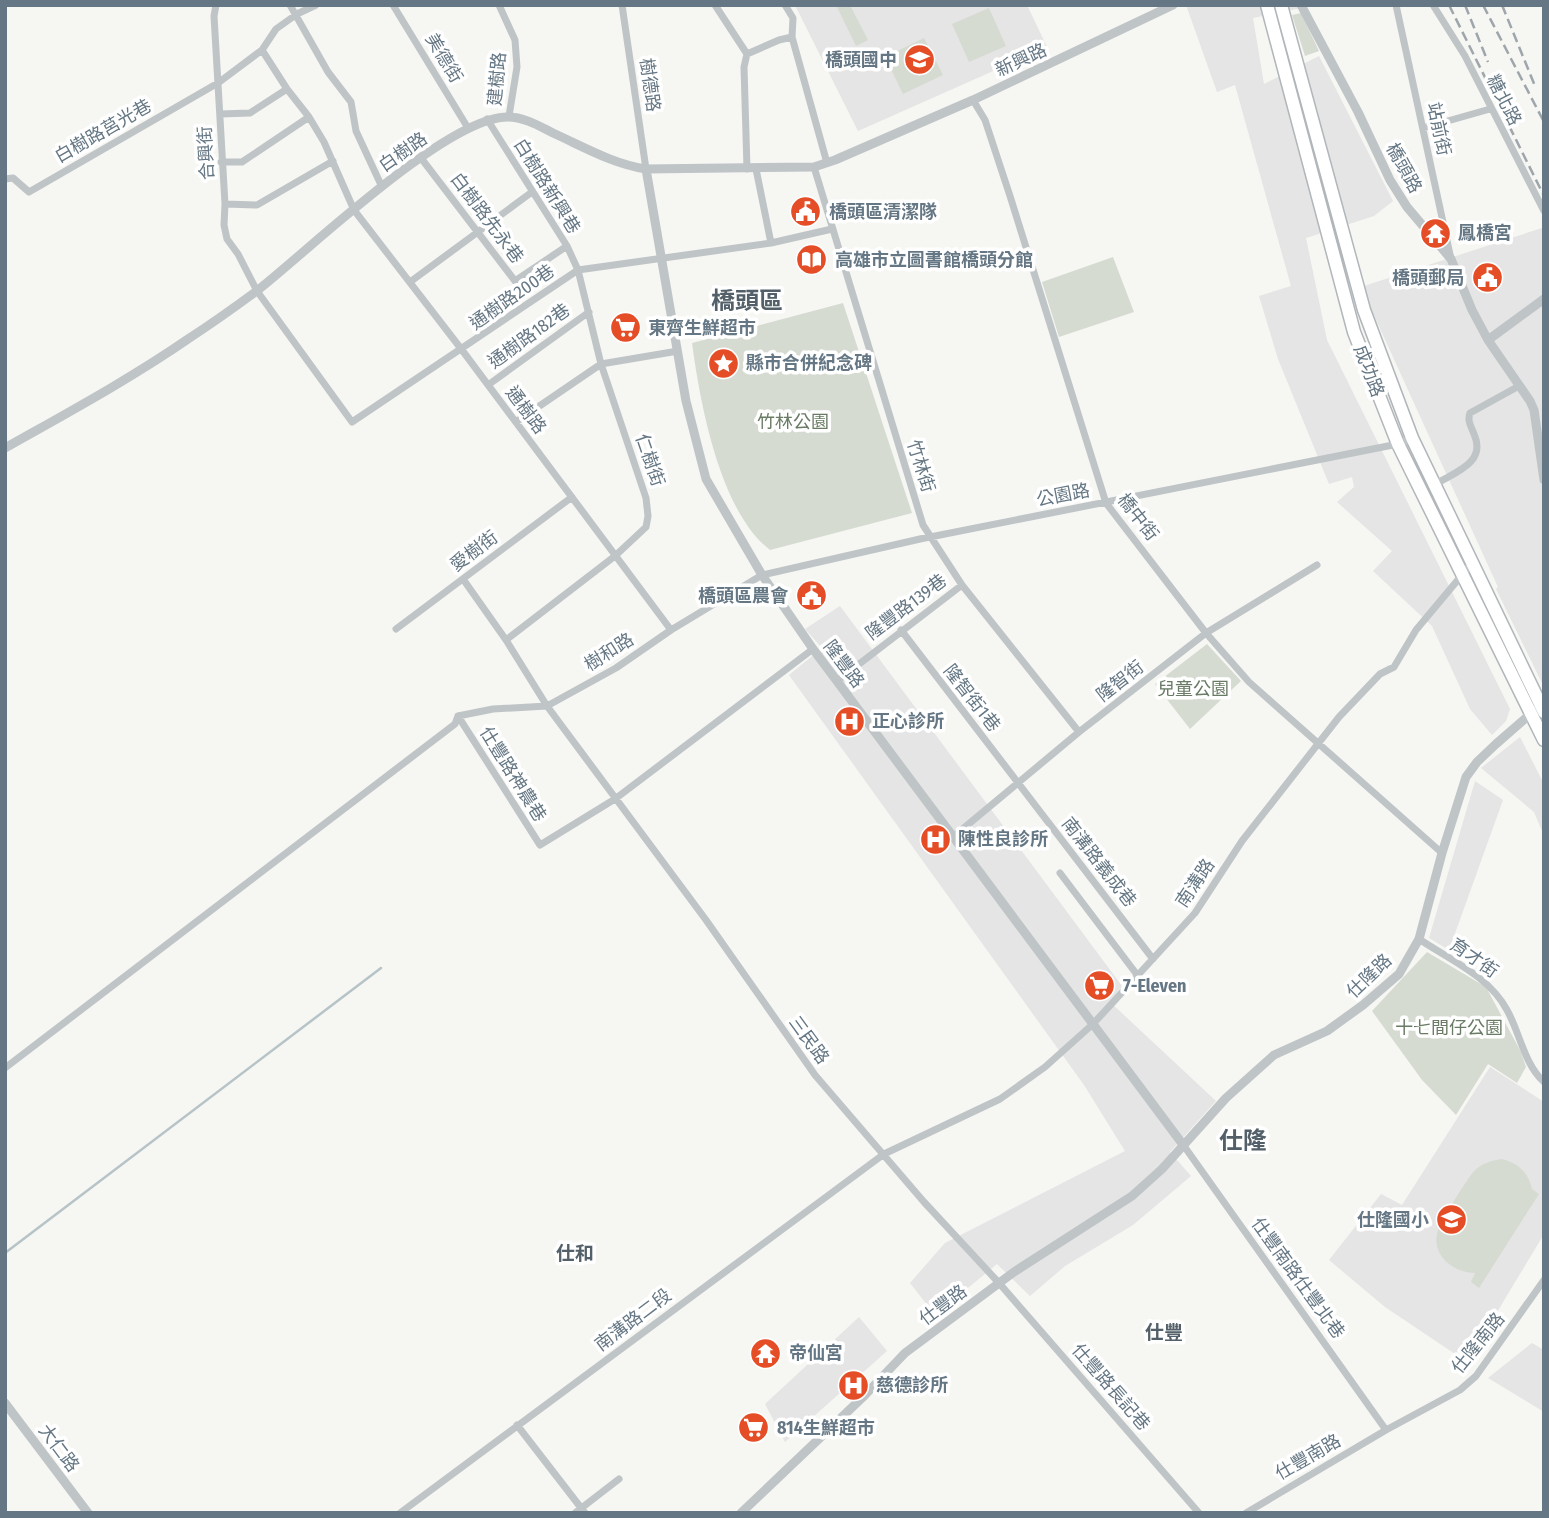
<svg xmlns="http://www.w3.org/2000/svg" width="1549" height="1518" viewBox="0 0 1549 1518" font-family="'Fira Sans Condensed','Noto Sans TC',sans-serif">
<rect width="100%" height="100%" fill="#f6f6f3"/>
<path fill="#e4e5e4" d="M795,5H1027L1047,47L858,131Z
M1186,5H1315L1253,18L1264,84L1319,56L1393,201L1374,216L1306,238L1327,340L1510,709L1506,721L1492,735L1470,709L1432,626L1373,571L1392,551L1337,502L1354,487L1352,477L1329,484L1278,359L1259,296L1291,286L1235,85L1217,92Z
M1542,228L1544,232V687L1496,589L1498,587L1361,287Z
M840,606L1122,986L1110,1002L1216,1101L1170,1152L1191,1176L1133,1225L1065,1266L1030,1296L997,1264L935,1315L910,1283L945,1243L1125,1151L1084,1085L789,675L822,648L805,629Z
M1520,737L1544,784V836L1534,812L1481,768Z
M1475,781L1503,800L1449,950L1429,938Z
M1490,1067L1544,1102V1234L1467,1362L1385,1307L1329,1260L1381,1194L1402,1205Z
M859,1317L887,1351L785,1442L765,1404Z
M1532,1343L1544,1350V1412L1488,1378Z"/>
<path fill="#d6dbd2" d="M836,5H850L868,40L856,46Z
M989,8L1006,46L969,62L952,24Z
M1301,13L1319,51L1305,56L1292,15Z
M924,38L943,75L903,94L885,57Z
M1113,257L1134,312L1059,337L1042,282Z
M843,303L912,513L770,550C720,512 700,403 692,343Z
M1207,644L1241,681L1190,729L1155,684Z
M1427,952L1486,987L1521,1052L1526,1067L1517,1083L1488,1064L1456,1115L1422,1080L1372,1011Z
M1502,1159C1519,1164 1528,1172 1532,1189L1539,1194L1479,1288L1471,1282L1475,1273C1453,1273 1430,1254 1438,1230C1440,1222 1470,1174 1476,1169C1484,1163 1492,1160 1502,1159Z"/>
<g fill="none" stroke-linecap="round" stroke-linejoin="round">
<path stroke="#b6c3c7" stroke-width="2.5" d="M5,1253L381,968"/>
<defs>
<path id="primary" d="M1267,5L1354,332L1398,444L1544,740
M1281,5L1364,310L1412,438L1544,712"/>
</defs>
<use href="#primary" stroke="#b1b6ba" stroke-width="15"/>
<path stroke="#bfc4c7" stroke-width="7" d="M216,5L214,16L225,204L224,225L227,239L238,254L257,291L352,422L578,270L771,243L832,229
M290,5L328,72L351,102L356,131L382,187
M393,5L468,128
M499,5L515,40L517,67L509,116
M622,5L646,169
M715,5L747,54L744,67L747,169
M785,5L793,18L792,37L827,163
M1396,5L1451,259
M1433,5L1465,56L1544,211
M262,50L287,89L309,117L324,142L354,210L462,350L671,630
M747,54L779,40L792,37
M973,100L985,120L1010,196L1106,503L1206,633L1249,682L1442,853
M220,114L250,113L287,89
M487,119L567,246L578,270L601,364L646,498L648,516L646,527L615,556L506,640
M1423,128L1490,109
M421,158L515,281L567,246
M221,162H242L309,117
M814,167L923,525L962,585L1079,732
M756,169L771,243
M5,179L13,178L29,192L218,83L262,50L276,29L297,14L316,5
M225,204L257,205L333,161
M410,282L532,192
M488,385L589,312
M516,422L601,364L678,351
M1434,485C1455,472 1487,463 1474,434C1471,426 1467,421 1470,413L1519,386
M463,579L506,640L547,706L706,920L815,1075L924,1202L999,1283L1199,1513
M396,629L572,497
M901,630L1153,959
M837,681L962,585
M458,716L493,709L547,706L616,668L671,630L762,575L920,539L1398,444L1412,438
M458,716L540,845L615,799L813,649
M953,837L1079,732L1206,633L1317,565
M1060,873L1138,976
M1419,939C1450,960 1489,976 1507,1010C1520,1033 1524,1064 1544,1082
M5,1068L455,724L458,716
M1184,1146L1386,1430
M517,1425L585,1513
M400,1513L884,1154L1000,1099L1045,1067L1093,1024L1195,913L1242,841L1339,717L1380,674L1394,667L1416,630L1472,563
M575,1513L619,1479
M1246,1513L1386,1430L1460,1390L1476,1376L1544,1280"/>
<path stroke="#bfc4c7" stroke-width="9" d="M1301,5L1358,112L1390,180L1407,207L1451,259L1472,310L1488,340L1530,401L1534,410L1544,480
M646,169L686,401L706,479L762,575L813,649L1184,1146
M1488,340L1544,299
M5,448C67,413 130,379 188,339C211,324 235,307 258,290C309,250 448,116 508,117C524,117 539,126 553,133C584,147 613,164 646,169L814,167L835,160L973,100L1173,5
M5,1403L88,1513
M741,1513L864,1396L905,1353L1014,1272L1132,1196L1162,1169L1226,1098L1274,1055L1327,1031L1363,1005L1399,974L1419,939L1442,853L1466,777L1477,762L1496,744L1535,710"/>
<use href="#primary" stroke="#fff" stroke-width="12"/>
<path stroke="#9ea6ab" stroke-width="2.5" stroke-dasharray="10 5" stroke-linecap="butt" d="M1449,5L1544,196
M1465,5L1488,62
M1483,5L1544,122
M1502,5L1535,86"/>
</g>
<defs>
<symbol id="school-disc" viewBox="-11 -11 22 22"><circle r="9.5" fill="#e44d26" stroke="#fff"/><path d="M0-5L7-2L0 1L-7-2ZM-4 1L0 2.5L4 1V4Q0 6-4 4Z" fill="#fff"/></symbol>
<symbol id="civic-disc" viewBox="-11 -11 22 22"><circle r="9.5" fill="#e44d26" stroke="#fff"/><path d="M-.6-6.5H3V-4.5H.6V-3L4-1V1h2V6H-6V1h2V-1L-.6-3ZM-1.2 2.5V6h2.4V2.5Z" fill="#fff"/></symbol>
<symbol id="temple-disc" viewBox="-11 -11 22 22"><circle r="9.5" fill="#e44d26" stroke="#fff"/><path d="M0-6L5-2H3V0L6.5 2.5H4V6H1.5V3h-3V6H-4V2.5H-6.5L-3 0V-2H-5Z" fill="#fff"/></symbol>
<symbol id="library-disc" viewBox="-11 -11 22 22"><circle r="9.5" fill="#e44d26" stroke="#fff"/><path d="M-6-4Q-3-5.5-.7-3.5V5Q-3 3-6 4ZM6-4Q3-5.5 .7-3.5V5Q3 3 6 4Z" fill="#fff"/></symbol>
<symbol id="supermarket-disc" viewBox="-11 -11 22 22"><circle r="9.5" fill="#e44d26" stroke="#fff"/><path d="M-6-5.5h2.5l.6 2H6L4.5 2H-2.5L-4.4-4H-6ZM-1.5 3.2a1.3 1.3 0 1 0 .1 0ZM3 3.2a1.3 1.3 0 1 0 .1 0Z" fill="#fff"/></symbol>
<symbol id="sight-disc" viewBox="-11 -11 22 22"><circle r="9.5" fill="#e44d26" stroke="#fff"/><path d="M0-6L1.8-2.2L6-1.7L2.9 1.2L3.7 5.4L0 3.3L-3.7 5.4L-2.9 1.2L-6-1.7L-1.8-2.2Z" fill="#fff"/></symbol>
<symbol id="hospital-disc" viewBox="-11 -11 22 22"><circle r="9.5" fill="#e44d26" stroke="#fff"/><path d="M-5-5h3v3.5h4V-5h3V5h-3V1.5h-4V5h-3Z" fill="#fff"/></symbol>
</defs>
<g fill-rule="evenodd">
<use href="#school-disc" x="902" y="42" width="35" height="35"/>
<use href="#civic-disc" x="788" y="194" width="35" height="35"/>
<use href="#temple-disc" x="1418" y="216" width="35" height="35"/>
<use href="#library-disc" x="794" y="242" width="35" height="35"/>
<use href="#civic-disc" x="1470" y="260" width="35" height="35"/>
<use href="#supermarket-disc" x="608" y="310" width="35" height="35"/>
<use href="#sight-disc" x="706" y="346" width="35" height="35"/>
<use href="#civic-disc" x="794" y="578" width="35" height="35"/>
<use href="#hospital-disc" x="832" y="704" width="35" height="35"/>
<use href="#hospital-disc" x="918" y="822" width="35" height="35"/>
<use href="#supermarket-disc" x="1082" y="968" width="35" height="35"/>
<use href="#school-disc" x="1434" y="1202" width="35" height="35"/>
<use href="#temple-disc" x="748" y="1336" width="35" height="35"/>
<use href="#hospital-disc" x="836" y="1368" width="35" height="35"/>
<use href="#supermarket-disc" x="736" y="1410" width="35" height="35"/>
</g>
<g text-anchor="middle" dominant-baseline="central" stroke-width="7" stroke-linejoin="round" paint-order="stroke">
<g font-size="18" fill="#657784" stroke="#fff">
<text transform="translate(444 58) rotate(59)">美德街</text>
<text transform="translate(1021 60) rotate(-25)">新興路</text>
<text transform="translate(497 79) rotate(-85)">建樹路</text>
<text transform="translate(650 85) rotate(82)">樹德路</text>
<text transform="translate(1504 100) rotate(63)">糖北路</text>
<text transform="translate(1439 129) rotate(78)">站前街</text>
<text transform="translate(103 131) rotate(-30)">白樹路莒光巷</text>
<text transform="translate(403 152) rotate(-35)">白樹路</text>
<text transform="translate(206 153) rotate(-93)">合興街</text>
<text transform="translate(1404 168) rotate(61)">橋頭路</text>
<text transform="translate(547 186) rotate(58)">白樹路新興巷</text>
<text transform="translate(487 218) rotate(53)">白樹路先永巷</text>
<text transform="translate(512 297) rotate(-35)">通樹路200巷</text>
<text transform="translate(529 336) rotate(-36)">通樹路182巷</text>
<text transform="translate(1369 371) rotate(69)">成功路</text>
<text transform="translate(526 410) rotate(53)">通樹路</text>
<text transform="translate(650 460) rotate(71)">仁樹街</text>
<text transform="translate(921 466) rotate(73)">竹林街</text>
<text transform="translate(1063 495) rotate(-11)">公園路</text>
<text transform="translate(1138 517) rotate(52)">橋中街</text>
<text transform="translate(474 551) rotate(-37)">愛樹街</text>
<text transform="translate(906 607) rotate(-37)">隆豐路139巷</text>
<text transform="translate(609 652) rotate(-32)">樹和路</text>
<text transform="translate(844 664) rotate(53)">隆豐路</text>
<text transform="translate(1120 681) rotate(-38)">隆智街</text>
<text transform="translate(972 698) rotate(52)">隆智街1巷</text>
<text transform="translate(513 774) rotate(58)">仕豐路神農巷</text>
<text transform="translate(1099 862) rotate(52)">南溝路義成巷</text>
<text transform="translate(1195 883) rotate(-56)">南溝路</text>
<text transform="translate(1474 958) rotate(35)">育才街</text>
<text transform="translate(1369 976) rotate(-44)">仕隆路</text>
<text transform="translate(809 1040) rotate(54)">三民路</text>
<text transform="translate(1298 1278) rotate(54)">仕豐南路仕豐北巷</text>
<text transform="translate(943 1305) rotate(-37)">仕豐路</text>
<text transform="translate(633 1320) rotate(-37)">南溝路二段</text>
<text transform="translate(1478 1343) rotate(-51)">仕隆南路</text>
<text transform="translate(1111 1387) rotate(49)">仕豐路長記巷</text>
<text transform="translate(59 1448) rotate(53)">大仁路</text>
<text transform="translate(1308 1457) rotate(-30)">仕豐南路</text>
</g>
<g font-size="18" font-weight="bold" fill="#657784" stroke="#fff" text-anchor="start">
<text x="897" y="60" text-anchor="end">橋頭國中</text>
<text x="829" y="212">橋頭區清潔隊</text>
<text x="1458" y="233">鳳橋宮</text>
<text x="835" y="260">高雄市立圖書館橋頭分館</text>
<text x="1464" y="278" text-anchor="end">橋頭郵局</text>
<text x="648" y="328">東齊生鮮超市</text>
<text x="746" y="363">縣市合併紀念碑</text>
<text x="788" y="596" text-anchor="end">橋頭區農會</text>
<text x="872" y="721">正心診所</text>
<text x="958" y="839">陳性良診所</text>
<text x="1123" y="986">7-Eleven</text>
<text x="1429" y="1220" text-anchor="end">仕隆國小</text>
<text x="789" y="1353">帝仙宮</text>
<text x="876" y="1385">慈德診所</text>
<text x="777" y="1428">814生鮮超市</text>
</g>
<g font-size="18" fill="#697b64" stroke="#fff">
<text x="793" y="422">竹林公園</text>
<text x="1193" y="689">兒童公園</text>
<text x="1449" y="1028">十七間仔公園</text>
</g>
<g font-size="19" font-weight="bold" fill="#536069" stroke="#fff">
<text x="575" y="1253">仕和</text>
<text x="1164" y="1332">仕豐</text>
</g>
<g font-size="24" font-weight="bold" fill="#536069" stroke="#fff">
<text x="747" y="301">橋頭區</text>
<text x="1243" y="1141">仕隆</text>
</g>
</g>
<rect width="1549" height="1518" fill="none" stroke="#657784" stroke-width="14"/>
</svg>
